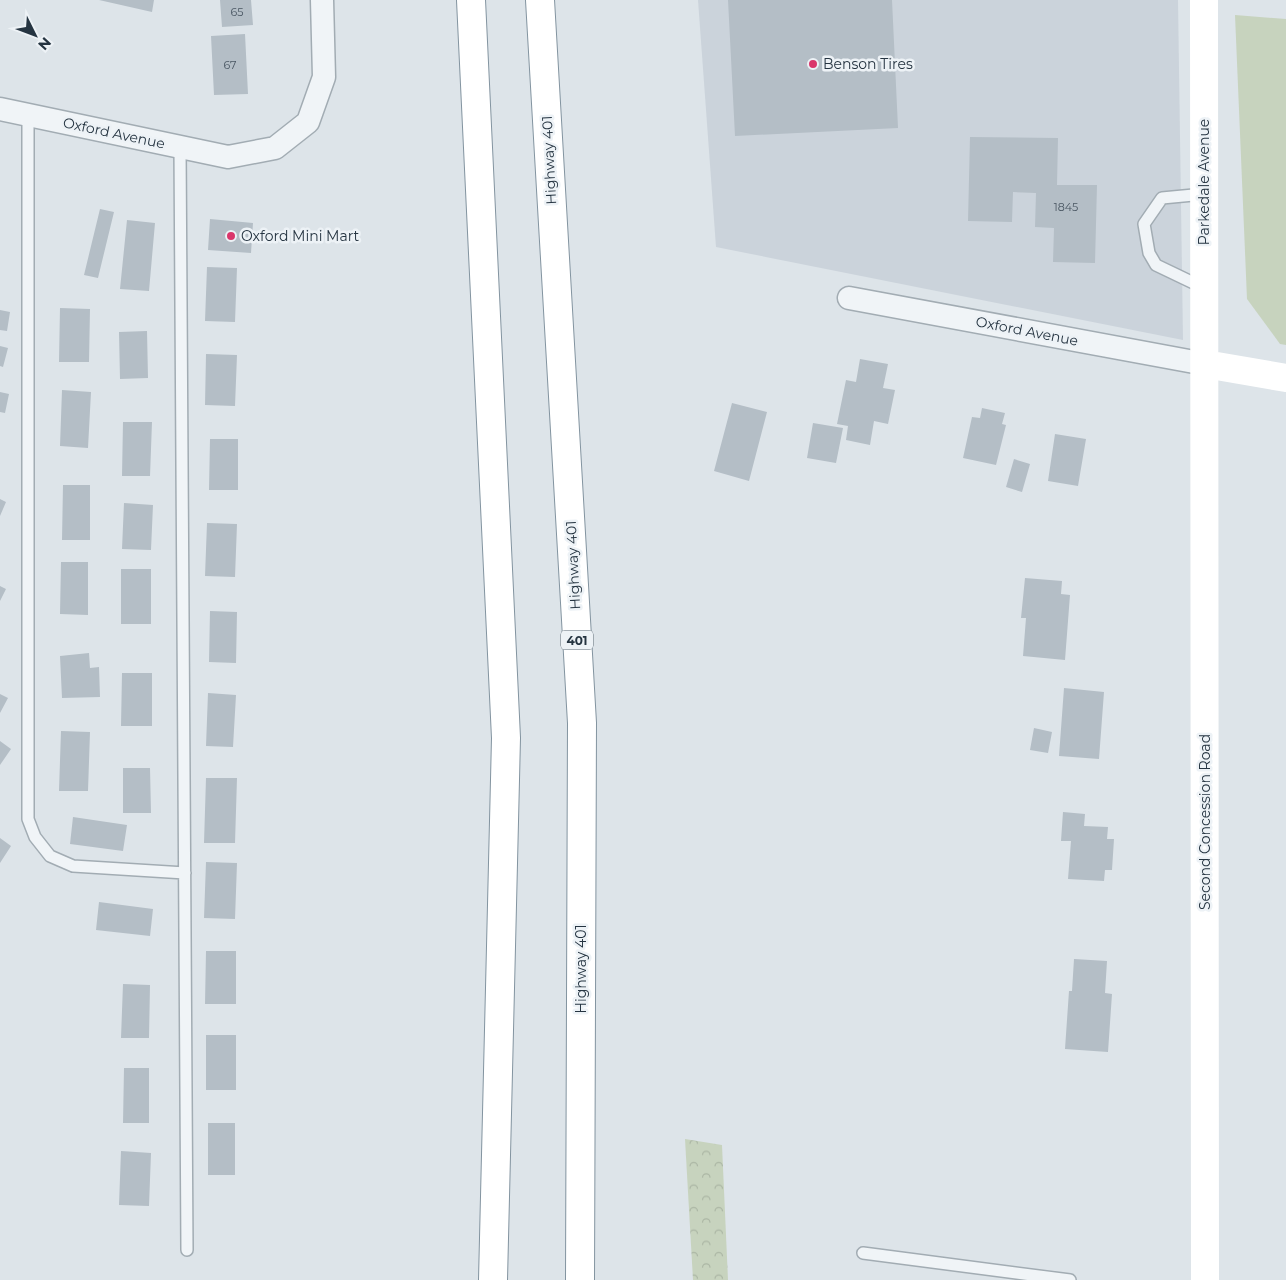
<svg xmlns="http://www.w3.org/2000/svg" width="1286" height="1280" viewBox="0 0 1286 1280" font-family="Montserrat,sans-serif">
<defs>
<pattern id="forest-crowns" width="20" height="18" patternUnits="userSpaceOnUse" patternTransform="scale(1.25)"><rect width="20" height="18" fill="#c7d3be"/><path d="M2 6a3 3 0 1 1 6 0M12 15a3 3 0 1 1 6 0" fill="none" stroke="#abb6a4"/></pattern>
</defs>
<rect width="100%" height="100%" fill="#dde4e9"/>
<path fill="#cbd3db" d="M698,0H1178L1183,340L716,247Z"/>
<path fill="#c7d3be" d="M1235,15L1286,19V345L1280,344L1247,299Z"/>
<path fill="url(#forest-crowns)" d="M685,1139L722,1145L728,1280H693Z"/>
<path fill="#b4bec6" d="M99,0H154L152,12Z
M220,0H251L253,25L222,27Z
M728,0H892L898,128L735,136Z
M245,34L248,94L214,95L211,36Z
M970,137L1058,138L1057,185H1097L1095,263L1053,262L1054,228L1035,227L1036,193L1013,192L1012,222L968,221Z
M100,209L114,212L98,278L84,275Z
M210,219L253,223L251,253L208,250Z
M127,220L155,223L149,291L120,289Z
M207,267L237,268L235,322L205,321Z
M60,308L90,309L89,362H59Z
M0,310L10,312L7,331L0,330Z
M147,331L148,378L120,379L119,332Z
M0,346L8,348L3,367L0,366Z
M206,354L237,355L235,406L205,405Z
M860,359L888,364L883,388L895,390L888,424L874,421L870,445L846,440L848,426L837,424L846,380L856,382Z
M62,390L91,392L88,448L60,446Z
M0,392L9,394L5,413L0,412Z
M732,403L767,412L749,481L714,471Z
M982,408L1005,413L1002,424L1006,425L996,465L963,458L972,417L980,418Z
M123,422H152L150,476H122Z
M813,423L843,428L836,463L807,458Z
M1055,434L1086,439L1078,486L1048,481Z
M210,439H238V490H209Z
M1014,459L1030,464L1022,492L1006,487Z
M63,485H90V540H62Z
M0,499L6,502L0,516Z
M124,503L153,505L151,550L122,549Z
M207,523L237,524L235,577L205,576Z
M61,562H88V615L60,614Z
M121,569H151V624H121Z
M1025,578L1062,581L1061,594L1070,595L1065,660L1023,656L1026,618H1021Z
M0,586L6,589L0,601Z
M210,611L237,612L236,663L209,662Z
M89,653L90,668L99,667L100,697L62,698L60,656Z
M122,673H152V726H121Z
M1064,688L1104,692L1099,759L1059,756Z
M208,693L236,695L233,747L206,746Z
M0,694L8,698L0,713Z
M1034,728L1052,732L1048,753L1030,750Z
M61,731L90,732L88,791H59Z
M0,741L11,749L0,765Z
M123,768H150L151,813H123Z
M206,778H237L235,843H204Z
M1063,812L1085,814L1084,826L1108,827L1107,839H1114L1112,870H1105L1104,881L1068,879L1071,841H1061Z
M73,817L127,825L123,851L70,844Z
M0,838L11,846L0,863Z
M206,862L237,863L235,919L204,918Z
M99,902L153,909L150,936L96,930Z
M206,951H236V1004H205Z
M1074,959L1107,961L1105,993L1112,994L1108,1052L1065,1049L1069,991H1072Z
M123,984L150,985L149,1038H121Z
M206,1035H236V1090H206Z
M124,1068H149V1123H123Z
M208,1123H235V1175H208Z
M121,1151L151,1153L149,1206L119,1205Z"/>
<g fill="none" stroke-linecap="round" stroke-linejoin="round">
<defs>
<path id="lane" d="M28,115V819L35,837L50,856L73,866L185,873
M180,146L187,1250
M1204,288L1156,265L1149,253L1144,224L1162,198L1204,194
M863,1253L1070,1280"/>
<path id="street" d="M0,109L228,157L275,148L308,122L324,77L322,0
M849,298L1205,364"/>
<path id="highway" d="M471,0L506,738L493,1280
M540,0L582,723L580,1280"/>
</defs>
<use href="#lane" stroke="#a2acb3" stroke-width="14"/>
<use href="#street" stroke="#a2acb3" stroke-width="25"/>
<use href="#highway" stroke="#8394a0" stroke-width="30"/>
<use href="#lane" stroke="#f0f4f7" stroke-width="11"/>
<use href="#street" stroke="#f0f4f7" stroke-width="22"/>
<path stroke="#fff" stroke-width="28" d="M1204,0L1205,1280
M1205,364L1286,378"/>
<use href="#highway" stroke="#fff" stroke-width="28"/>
</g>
<g fill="#da366b" stroke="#edf2f6" stroke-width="2">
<circle cx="813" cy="64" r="5"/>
<circle cx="231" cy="236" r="5"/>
</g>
<g text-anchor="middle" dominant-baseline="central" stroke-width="5" stroke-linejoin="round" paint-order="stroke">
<g font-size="11" fill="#495662">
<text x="237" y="12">65</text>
<text x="230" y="65">67</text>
<text x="1066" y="207">1845</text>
</g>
<rect fill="#edf2f6" stroke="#616d77" stroke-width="1" x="561" y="630.5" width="32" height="19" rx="4"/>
<g font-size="12" font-weight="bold" fill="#253441">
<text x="577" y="640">401</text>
</g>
<g font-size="14" fill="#253441" stroke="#edf2f6" text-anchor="start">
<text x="823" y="64">Benson Tires</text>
<text x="241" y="236">Oxford Mini Mart</text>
</g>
<g font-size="14" fill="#253441" stroke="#edf2f6">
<text transform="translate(114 133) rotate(12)">Oxford Avenue</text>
<text transform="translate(549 160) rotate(-93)">Highway 401</text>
<text transform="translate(1204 182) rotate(-90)">Parkedale Avenue</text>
<text transform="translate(1027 331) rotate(11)">Oxford Avenue</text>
<text transform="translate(573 565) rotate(-93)">Highway 401</text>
<text transform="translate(1205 822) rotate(-90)">Second Concession Road</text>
<text transform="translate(581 969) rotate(-90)">Highway 401</text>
</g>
</g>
<g transform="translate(35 35) rotate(132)" stroke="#edf2f6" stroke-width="4" paint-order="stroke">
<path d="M0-4L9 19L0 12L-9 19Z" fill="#253441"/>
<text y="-8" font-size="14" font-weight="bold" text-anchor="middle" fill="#253441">N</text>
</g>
</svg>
